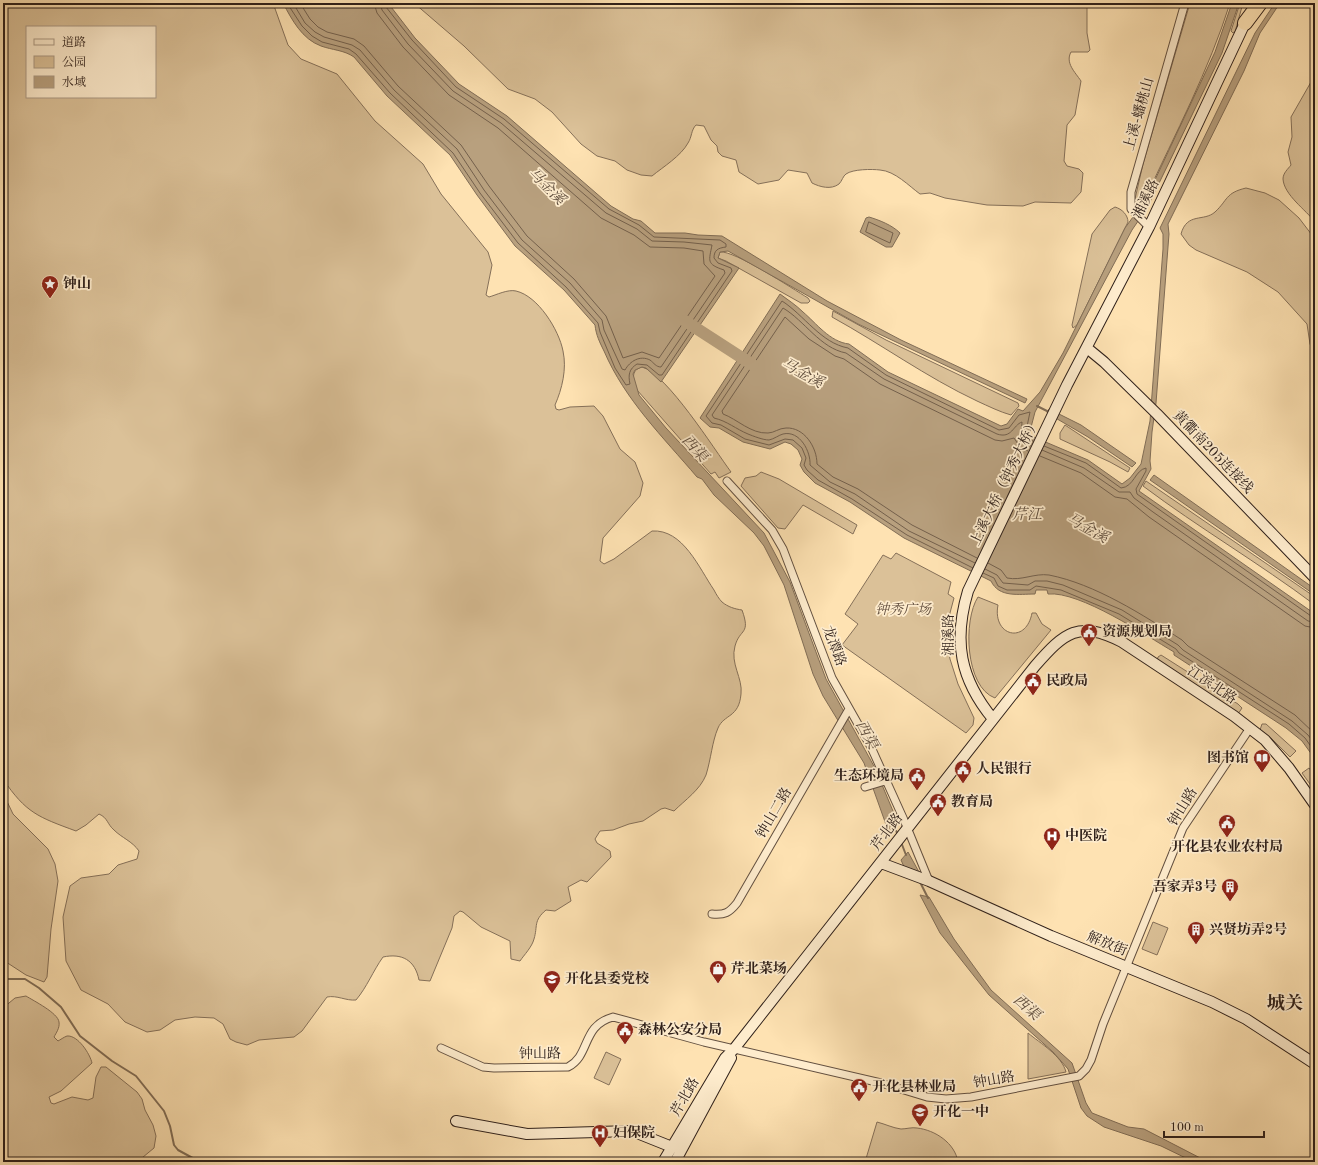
<svg xmlns="http://www.w3.org/2000/svg" width="1318" height="1165" viewBox="0 0 1318 1165" font-family="'Old Standard TT','Noto Serif SC',serif">
<rect width="100%" height="100%" fill="#fee2b2"/>
<filter id="stains"><feTurbulence type="fractalNoise" baseFrequency=".005" numOctaves="4"/><feColorMatrix values="0 0 0 0 .2 0 0 0 0 .09 0 0 0 0 .02 0 0 0 .5 -.17"/></filter>
<radialGradient id="worn" r=".72"><stop offset=".6" stop-color="#630" stop-opacity="0"/><stop offset="1" stop-color="#630" stop-opacity=".3"/></radialGradient>
<path fill="#dbc198" stroke="#857059" fill-rule="evenodd" d="M3,3H273L288,45L301,59L337,74L375,121L423,164L441,194L488,252L492,265L486,295L489,297C496,295 508,289 516,291C538,296 559,330 563,351C567,369 562,389 555,405L556,409L559,410L570,407L594,406L603,416L620,449L635,462L643,483L640,496L603,538L600,561L604,564L614,559L652,531C683,529 699,568 714,590C716,594 719,599 722,602C728,607 735,609 742,610C751,635 740,628 735,646C730,664 743,678 741,694C739,718 724,714 718,728C712,742 711,759 706,775C700,790 685,800 674,811L665,808L661,809L643,821L629,824L613,830L600,831L595,839L597,843L610,851L611,857L587,882L581,880L568,887L571,901L555,911L546,910C533,921 538,926 534,939C532,947 524,955 520,961L511,959L510,941L481,927L463,912L460,911L454,916L452,928L430,981L419,980C415,960 402,953 383,957C373,971 367,987 356,1000C346,1001 337,995 327,997L302,1031L294,1037L259,1040L247,1045L236,1042L230,1039L223,1024L214,1018L195,1017L175,1020L160,1030L147,1032L125,1022L108,1004L81,990L66,961L63,917L70,886L81,878L109,874L118,865L137,859L139,851C132,841 122,838 114,830C107,824 108,818 99,814L86,825L76,831C38,817 26,813 3,779ZM27,27H155V97H27Z
M414,3H1087V33L1090,50L1088,52H1071C1065,63 1075,72 1081,81L1075,115L1067,125L1064,161L1067,166L1079,169L1083,173L1081,192L1071,203L1035,202L1023,206L987,205L945,198L930,193L920,194C909,186 895,171 880,170C872,169 853,169 846,174C843,176 842,181 839,184C831,190 820,187 812,183L807,173L788,170L779,180L758,184L739,172L736,160L722,156L718,152L717,146L711,140L704,126L696,125C691,130 692,137 688,143C681,156 663,167 652,176L641,175L627,170L615,161L597,156L581,144L552,112L535,99L508,89L464,46Z
M1190,3H1230C1209,70 1175,134 1146,197L1140,206H1138L1135,199L1143,164Z
M1240,3H1243L1235,32L1233,33L1231,31Z
M1315,75V222C1306,210 1284,195 1283,179C1283,173 1288,169 1291,165L1288,152L1292,137L1291,117Z
M1246,188L1265,193L1279,200L1299,218L1315,239V356L1310,344L1307,324L1278,292L1247,272L1196,250L1189,245L1181,234C1187,212 1204,222 1215,212C1228,200 1225,193 1246,188Z
M1115,207C1122,209 1128,215 1128,222L1077,325L1073,328L1072,325L1092,234L1110,210Z
M720,252C734,250 793,289 808,298L810,301L808,303H801L726,261L718,258Z
M833,311L886,340L1018,403L1019,406L1011,415C1000,412 988,406 977,401C926,377 881,344 832,317Z
M642,367C667,374 714,449 731,472L719,478L715,472L711,474L637,390C633,381 630,370 642,367Z
M1065,425L1130,468L1128,472L1110,462L1060,439V433Z
M761,472L779,479L857,525L853,534L803,505L785,529L778,528L741,486L745,478L756,476Z
M1146,481L1315,597V605C1259,563 1199,528 1143,486Z
M896,553L951,582L948,594L954,598L947,624V642L950,659L958,684L974,718L973,725L966,733L842,645L858,624L845,614L883,555L891,559Z
M978,597L998,605C992,636 1026,645 1032,613H1036L1042,624L1051,630L995,698C965,687 963,620 978,597Z
M1161,655L1238,704L1242,708L1238,714L1157,661L1158,657Z
M1262,724H1266L1296,751L1290,757L1272,739L1260,730Z
M1309,768L1315,776V791L1302,773Z
M3,793L13,814L48,849L55,864L58,881L51,929L47,977L44,982L26,975L3,960Z
M1153,922L1168,928L1157,955L1142,949Z
M26,996C34,1001 58,1013 59,1022C60,1028 56,1033 54,1037L58,1041C60,1040 64,1037 67,1036C78,1035 90,1054 92,1063L61,1091L49,1097L51,1103L54,1104L72,1097L88,1100L93,1098L96,1077L101,1067H106L137,1092L142,1099L145,1110L153,1125L156,1136L154,1148L137,1162H3V1008L15,998Z
M1028,1033C1040,1043 1062,1056 1066,1072L1028,1079Z
M606,1052L621,1059L609,1085L594,1078Z
M877,1122C885,1124 893,1128 901,1129C906,1129 912,1127 917,1128C935,1130 955,1143 958,1162H865Z"/>
<path fill="#b8a07e" stroke="#816d56" d="M283,3H388L415,38L459,84L507,116L611,206L633,219L641,221L655,233H685L698,235L722,236L827,301L901,340L1027,399L1025,403L858,324L728,251L720,252L718,258L739,268L661,382L646,368L642,367L635,370L633,374L639,395L666,428L764,533L790,582L826,679L875,768L898,823L889,833L864,763L823,696L813,674L784,585L764,546L754,533L714,495L702,479L697,477C663,437 625,400 604,351C600,343 596,335 595,325L564,290L515,246L477,195L450,155L387,96L354,57C344,50 332,50 321,46C302,39 292,20 283,3Z
M1232,3H1239L1222,53L1147,208L1132,230L1035,412L1029,435L1088,460L1122,484L1130,478L1141,464L1150,421L1163,249V234L1160,228L1255,33L1275,3H1280L1260,33L1244,71L1168,224L1169,234L1156,403L1152,432L1150,461L1151,469L1139,491L1315,614V759L1302,741L1286,728L1174,655V652C1145,635 1080,591 1048,594L1047,590H1036L1035,594C1019,594 999,598 991,581L904,538L850,502L815,483L804,472L800,465L802,459L798,450L791,444L785,442L770,449L743,442L719,428L710,427L700,418L780,294C788,300 796,305 803,312C816,323 830,342 849,344L888,372L1001,426L1007,424L1018,409L1023,411L1040,392L1063,353L1125,228L1146,199L1215,52Z
M869,217C879,220 892,225 900,233L892,247H886L860,232L866,218Z
M1049,409L1081,425L1136,463L1132,467L1088,437L1047,413Z
M1154,475L1315,589V595L1150,480Z
M908,852L919,872L905,869L901,860Z
M920,895L929,897L954,939L991,990L1072,1063L1086,1103L1092,1113L1128,1127L1144,1129L1208,1162H1194L1161,1146L1104,1127L1087,1116L1081,1108L1068,1069L1053,1052L989,995L940,933Z"/>
<g fill="none" stroke-linecap="round" stroke-linejoin="round">
<path stroke="#74604c" stroke-width="1" d="M287,3L302,26L312,36L322,42L349,49L356,54L390,93L453,153L480,193L518,243L566,287L598,323L600,332L615,368L626,385L630,384C628,375 629,369 637,364L647,365L659,375H662L732,271L731,268L718,263L714,258C714,250 718,248 726,247V244L720,240L654,237L639,225L609,209L504,119L456,87L412,40L386,7L385,3
M293,3L305,23L315,32L324,37L352,45L360,50L394,90L457,149L484,190L522,240L570,283L602,320L604,330L622,369L625,370C630,361 640,355 650,360C654,363 656,367 661,367L725,273L724,270C706,264 709,261 712,245L684,242L652,241L637,229L606,213L501,123L453,91L408,44L382,10L380,3
M300,3L310,19L318,27L327,32L354,39L364,46L398,86L461,145L489,186L527,236L574,279L606,316L623,358L642,352L659,358L715,276L704,264L703,251L684,248L650,247L634,235L601,218L498,128L449,95L403,47L377,13L374,3
M869,222L893,233L890,243L866,232Z
M1044,446L1086,463L1121,488C1134,487 1135,470 1146,468V471L1136,489L1137,494L1311,616L1315,617
M1042,450L1084,468L1119,492H1130L1134,498L1153,512L1308,621L1315,622
M1040,456L1081,473L1115,497L1127,499L1149,517L1305,626L1315,628
M977,558L912,525L858,489L833,477L817,464C817,447 804,427 786,428C779,428 774,433 768,433C751,434 737,419 723,414L722,411L785,317L809,339L835,356L844,359L880,384L995,440L1002,441L1014,438L1020,447L1028,451
M975,563L909,531L855,494L830,482L810,465C811,452 800,430 783,434C779,435 774,439 769,440C763,440 753,436 748,434C736,429 727,421 714,418L712,415L783,308C805,321 820,348 846,353L884,379L997,434C1012,439 1013,425 1022,422L1021,438L1024,443L1031,446
M988,563L1001,570L1007,578C1022,581 1034,573 1049,575C1095,584 1143,615 1182,640L1188,646L1295,715L1315,734
M973,568L907,535L852,499L818,480L807,470L804,465L806,458L802,448L793,440L785,439L769,445L745,439L721,425L712,423L706,416L782,301C804,315 821,343 848,348L886,375L999,430L1009,428L1019,415L1030,412L1025,436L1027,439L1033,441
M985,569L997,575L1003,583L1028,585L1035,581H1047L1063,585L1122,610L1178,645L1183,650L1292,721L1308,735L1315,744
M983,573L994,578L998,586L1007,590H1030L1036,586L1061,590L1119,614L1176,649L1179,653L1289,724L1305,738L1315,752"/>
<path stroke="#816d56" stroke-width="2" d="M1037,406L1049,412
M894,826L898,835
M901,842L906,855
M920,882L928,898
M3,979H25L39,988L61,1007L80,1036L112,1061L136,1076L164,1111L170,1126L174,1145L178,1150L200,1162"/>
<path stroke="#b8a07e" stroke-width="12" d="M685,321L753,365"/>
<defs>
<path id="street" d="M1149,227L1131,209V192L1185,3
M727,481L772,530L783,549L832,678L871,747L904,820L929,881
M865,787L885,781
M712,914C725,915 729,913 737,903L849,709
M441,1048L483,1067L494,1068L568,1067C591,1055 581,1026 613,1017L704,1042L881,1083L927,1097L946,1099L971,1097L1079,1076L1086,1069L1091,1060L1103,1024L1183,828L1250,728"/>
<path id="secondary" d="M1087,348L1104,362L1157,414L1315,578
M993,719C960,679 953,641 968,591L1067,385L1149,227L1245,23
M881,863L929,881L1051,936L1212,1002L1246,1019L1315,1064
M456,1121L527,1134L632,1131L672,1147
M663,1162L725,1058L734,1049L1035,666C1065,632 1078,620 1122,642L1234,716L1265,740L1289,768L1315,805
M675,1162L731,1058"/>
<path id="highway" d="M1245,23L1260,3"/>
</defs>
<use href="#street" stroke="#635040" stroke-width="9"/>
<use href="#secondary" stroke="#2f201a" stroke-width="12"/>
<use href="#highway" stroke="#2f201a" stroke-width="16"/>
<use href="#street" stroke="#feeccd" stroke-width="7"/>
<use href="#secondary" stroke="#feeccd" stroke-width="10"/>
<use href="#highway" stroke="#fee2b2" stroke-width="14"/>
</g>
<defs>
<symbol id="sight-pin" viewBox="-11 -11 22 30"><path d="M0 17L-7.5 6A9.5 9.5 0 1 1 7.5 6Z" fill="#8f2418" stroke="#feeccd"/><path d="M0-6L1.8-2.2L6-1.7L2.9 1.2L3.7 5.4L0 3.3L-3.7 5.4L-2.9 1.2L-6-1.7L-1.8-2.2Z" fill="#fff"/></symbol>
<symbol id="civic-pin" viewBox="-11 -11 22 30"><path d="M0 17L-7.5 6A9.5 9.5 0 1 1 7.5 6Z" fill="#8f2418" stroke="#feeccd"/><path d="M-.6-6.5H3V-4.5H.6V-3L4-1V1h2V6H-6V1h2V-1L-.6-3ZM-1.2 2.5V6h2.4V2.5Z" fill="#fff"/></symbol>
<symbol id="library-pin" viewBox="-11 -11 22 30"><path d="M0 17L-7.5 6A9.5 9.5 0 1 1 7.5 6Z" fill="#8f2418" stroke="#feeccd"/><path d="M-6-4Q-3-5.5-.7-3.5V5Q-3 3-6 4ZM6-4Q3-5.5 .7-3.5V5Q3 3 6 4Z" fill="#fff"/></symbol>
<symbol id="hospital-pin" viewBox="-11 -11 22 30"><path d="M0 17L-7.5 6A9.5 9.5 0 1 1 7.5 6Z" fill="#8f2418" stroke="#feeccd"/><path d="M-5-5h3v3.5h4V-5h3V5h-3V1.5h-4V5h-3Z" fill="#fff"/></symbol>
<symbol id="building-pin" viewBox="-11 -11 22 30"><path d="M0 17L-7.5 6A9.5 9.5 0 1 1 7.5 6Z" fill="#8f2418" stroke="#feeccd"/><path d="M-4-6H4V6H1V3H-1V6H-4ZM-2.5-4.3h1.7v1.8h-1.7ZM.8-4.3h1.7v1.8H.8ZM-2.5-1h1.7V.8h-1.7ZM.8-1h1.7V.8H.8Z" fill="#fff"/></symbol>
<symbol id="shop-pin" viewBox="-11 -11 22 30"><path d="M0 17L-7.5 6A9.5 9.5 0 1 1 7.5 6Z" fill="#8f2418" stroke="#feeccd"/><path d="M-5-2.5h2.3a2.7 3.5 0 0 1 5.4 0H5L5.5 6h-11ZM-1.5-2.5h3a1.5 2.3 0 0 0-3 0Z" fill="#fff"/></symbol>
<symbol id="school-pin" viewBox="-11 -11 22 30"><path d="M0 17L-7.5 6A9.5 9.5 0 1 1 7.5 6Z" fill="#8f2418" stroke="#feeccd"/><path d="M0-5L7-2L0 1L-7-2ZM-4 1L0 2.5L4 1V4Q0 6-4 4Z" fill="#fff"/></symbol>
</defs>
<g fill-rule="evenodd">
<use href="#sight-pin" x="40" y="274" width="20" height="27"/>
<use href="#civic-pin" x="1079" y="622" width="20" height="27"/>
<use href="#civic-pin" x="1023" y="671" width="20" height="27"/>
<use href="#library-pin" x="1252" y="748" width="20" height="27"/>
<use href="#civic-pin" x="953" y="759" width="20" height="27"/>
<use href="#civic-pin" x="907" y="766" width="20" height="27"/>
<use href="#civic-pin" x="928" y="792" width="20" height="27"/>
<use href="#civic-pin" x="1217" y="813" width="20" height="27"/>
<use href="#hospital-pin" x="1042" y="826" width="20" height="27"/>
<use href="#building-pin" x="1220" y="877" width="20" height="27"/>
<use href="#building-pin" x="1186" y="920" width="20" height="27"/>
<use href="#shop-pin" x="708" y="959" width="20" height="27"/>
<use href="#school-pin" x="542" y="969" width="20" height="27"/>
<use href="#civic-pin" x="615" y="1020" width="20" height="27"/>
<use href="#civic-pin" x="849" y="1077" width="20" height="27"/>
<use href="#school-pin" x="910" y="1102" width="20" height="27"/>
<use href="#hospital-pin" x="590" y="1123" width="20" height="27"/>
</g>
<g text-anchor="middle" dominant-baseline="central" stroke-width="3.5" stroke-linejoin="round" paint-order="stroke">
<g font-size="14" fill="#2f201a" stroke="#feeccd">
<text transform="translate(1139 114) rotate(-74)">上溪-蟠桃山</text>
<text transform="translate(1146 199) rotate(-64)">湘溪路</text>
<text transform="translate(1213 452) rotate(46)">黄衢南205连接线</text>
<text transform="translate(1005 482) rotate(-64)">上溪大桥（钟秀大桥）</text>
<text transform="translate(949 635) rotate(-90)">湘溪路</text>
<text transform="translate(834 646) rotate(69)">龙潭路</text>
<text transform="translate(1212 685) rotate(34)">江滨北路</text>
<text transform="translate(1183 807) rotate(-59)">钟山路</text>
<text transform="translate(774 813) rotate(-60)">钟山二路</text>
<text transform="translate(887 832) rotate(-53)">芹北路</text>
<text transform="translate(1107 944) rotate(22)">解放街</text>
<text transform="translate(540 1054) rotate(-1)">钟山路</text>
<text transform="translate(994 1080) rotate(-10)">钟山路</text>
<text transform="translate(685 1097) rotate(-60)">芹北路</text>
</g>
<g font-size="14" font-weight="bold" fill="#2f201a" stroke="#feeccd" text-anchor="start">
<text x="63" y="284">钟山</text>
<text x="1102" y="632">资源规划局</text>
<text x="1046" y="681">民政局</text>
<text x="1249" y="758" text-anchor="end">图书馆</text>
<text x="976" y="769">人民银行</text>
<text x="904" y="776" text-anchor="end">生态环境局</text>
<text x="951" y="802">教育局</text>
<text x="1065" y="836">中医院</text>
<text x="1227" y="847" text-anchor="middle">开化县农业农村局</text>
<text x="1217" y="887" text-anchor="end">吾家弄3号</text>
<text x="1209" y="930">兴贤坊弄2号</text>
<text x="731" y="969">芹北菜场</text>
<text x="565" y="979">开化县委党校</text>
<text x="638" y="1030">森林公安分局</text>
<text x="872" y="1087">开化县林业局</text>
<text x="933" y="1112">开化一中</text>
<text x="613" y="1133">妇保院</text>
</g>
<g font-size="14" font-style="italic" fill="#635040" stroke="#feeccd">
<text x="903" y="610">钟秀广场</text>
</g>
<g font-size="15" font-style="italic" fill="#5f4d3d" stroke="#feeccd">
<text transform="translate(546 187) rotate(45)">马金溪</text>
<text transform="translate(802 374) rotate(29)">马金溪</text>
<text transform="translate(694 449) rotate(48)">西渠</text>
<text x="1027" y="515">芹江</text>
<text transform="translate(1087 529) rotate(29)">马金溪</text>
<text transform="translate(866 735) rotate(62)">西渠</text>
<text transform="translate(1026 1008) rotate(41)">西渠</text>
</g>
<g font-size="18" font-weight="bold" fill="#2f201a" stroke="#feeccd">
<text x="1285" y="1004">城关</text>
</g>
</g>
<rect width="1318" height="1165" fill="none" stroke="#fee2b2" stroke-width="16"/>
<rect x="4" y="4" width="1310" height="1157" fill="none" stroke="#2f201a" stroke-width="2"/>
<rect x="8" y="8" width="1302" height="1149" fill="none" stroke="#2f201a"/>
<rect x="26" y="26" width="130" height="72" fill="#feeccd" stroke="#ab9a85"/>
<rect x="34" y="39" width="20" height="6" fill="#feeccd" stroke="#ab9a85"/>
<text x="62" y="46" font-size="12" fill="#2f201a">道路</text>
<rect x="34" y="56" width="20" height="12" fill="#dbc198" stroke="#ab9a85"/>
<text x="62" y="66" font-size="12" fill="#2f201a">公园</text>
<rect x="34" y="76" width="20" height="12" fill="#b8a07e" stroke="#ab9a85"/>
<text x="62" y="86" font-size="12" fill="#2f201a">水域</text>
<path d="M1164 1131v6h100v-6" fill="none" stroke="#2f201a" stroke-width="2"/>
<text x="1170" y="1131" font-size="12" fill="#2f201a" stroke="#feeccd" stroke-width="3" paint-order="stroke">100 m</text>
<rect width="100%" height="100%" filter="url(#stains)"/>
<rect width="100%" height="100%" fill="url(#worn)"/>
</svg>
